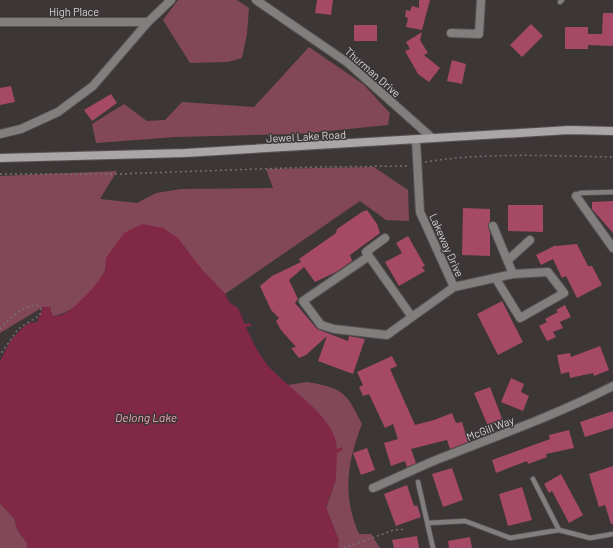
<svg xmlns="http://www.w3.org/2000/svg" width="613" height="548" viewBox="0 0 613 548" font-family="Barlow,sans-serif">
<rect width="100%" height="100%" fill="#3c3637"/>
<path fill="#824858" d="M178,0H237L249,8L247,34L242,58L228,62L190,63L163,20Z
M309,47L363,84L390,113L388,125L299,134L176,137L96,143L92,124L124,104L147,121L165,120L182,102L254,107Z
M374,167L408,190L409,221L386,220L360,201L225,294L204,272L106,258C106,263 106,269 104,273C94,292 73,314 52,316L50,307H43L0,333V176L117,171L100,199L137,203L156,193L181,189L273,188L266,169Z
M307,382C342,388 346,391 362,424C347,463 342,495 359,534H371L380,548H335L339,541L326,508L336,479L301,398L288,385Z
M0,503L14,518L18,531L28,544L26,548H0Z"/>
<path fill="#822847" d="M142,224L163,228L178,238L204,272L225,294L230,303L238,308L245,324L250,323L251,326L246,327C252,341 261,359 272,370C291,390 337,419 337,449L342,447L343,450L337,453L336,479L326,507L339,541L338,544L339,548H26L28,544L18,531L14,518L0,503V361L11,340L22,328L29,323L37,322L43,307H50L52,316L62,315L73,308L92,289L105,272L106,258L124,233Z"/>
<path fill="#a64966" d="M317,0H333L331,15L315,13Z
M419,0H430L422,30L406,27L408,18L405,17L406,10L410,11L412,6L419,8Z
M603,13H613V46L588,45V49H565V27H588V34H602Z
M531,24L543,36L522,57L510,45Z
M354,25H377V41H354Z
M422,32L420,40L428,53L424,55L440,68L429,82L418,74L405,51L410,49L406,42Z
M452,60L466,64L462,84L447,81Z
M11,86L15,102L0,105V88Z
M111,94L117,103L92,121L84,110Z
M613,201V233L592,209V202Z
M508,205H543V232L508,231Z
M463,208L490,209V221L488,226L490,233V256L462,255Z
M367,210L377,224L380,233L350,255L352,261L336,272L315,282L304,267L289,280L298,299L295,303L317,329L348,341L349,336L365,339L353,374L318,361L327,336L306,355L299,358L291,348L296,347L281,330L276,321L279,318L271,310L260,286L272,276L301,262L299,259L336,233L337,229L362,212Z
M408,236L425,266L422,267L425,271L399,286L385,262L402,253L396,243Z
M577,244L588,266H592L602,285L577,298L566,276L562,278L553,259L541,265L536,255L556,245V246Z
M502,301L523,342L498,355L477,314Z
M565,305L571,317L560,322L563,328L553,332L556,337L547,341L539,326L547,322L545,319L558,312L556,310Z
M600,346L609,370L594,376L593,373L570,378L569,372L561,374L557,355L570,353L571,357Z
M392,356L397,366L390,369L415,425L434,420L452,413L456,423L462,422L468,442L450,449L447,440L411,449L416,463L407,467L405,461L391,466L384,443L398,439L393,424L385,428L369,394L363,396L359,387L363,385L357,372Z
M511,378L524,384L521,392L529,396L523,411L501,402Z
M490,387L503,421L488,426L474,393Z
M613,411V428L585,437L580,422Z
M569,430L574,448L546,454L547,457L528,464L527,461L496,473L492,460L550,439L549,435Z
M367,448L375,470L361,475L353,453Z
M613,466V524H611L605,505L599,507L589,474Z
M452,468L463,500L443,507L432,474Z
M561,474L583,515L569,523L552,491L549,493L544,484Z
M407,485L414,506L417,505L421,517L396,526L384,494Z
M522,487L532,520L508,526L499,494Z
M417,536L419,548H394L392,540Z
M470,537L472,548H449L448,541Z"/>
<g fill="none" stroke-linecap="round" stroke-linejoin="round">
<defs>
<path id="lane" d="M560,2L562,0
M576,196L580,193L613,192
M533,479L559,530
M418,482L433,548
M428,523L465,521L510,538L559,530L590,538L613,534"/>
<path id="street" d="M256,0L348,63L432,138
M0,22H148
M451,33L479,34L481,0
M0,134L21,129L58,112L93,86L148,22L171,0
M416,140L420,212L454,287
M576,196L613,248
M493,226L513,274
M369,256L303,301L321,325L334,329L387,335L412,317L366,252L385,238
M508,260L530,240
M412,317L454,287L513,274L548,272L564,293L520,318L496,279
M373,488C399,477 424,464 449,455C505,433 560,413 613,386"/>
<path id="secondary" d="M0,158L185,153L569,130L613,131"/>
</defs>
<use href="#lane" stroke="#585253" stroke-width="6"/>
<use href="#street" stroke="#585253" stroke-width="10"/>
<use href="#secondary" stroke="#585253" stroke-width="10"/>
<path stroke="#767071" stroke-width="1.5" stroke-dasharray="2 3" stroke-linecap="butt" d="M425,162C487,152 551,156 613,157
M0,174H117L314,167L408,166
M0,329C11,317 21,306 37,305L41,309L40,315L18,329L0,355
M344,548L394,530L405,529"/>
<use href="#lane" stroke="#817e7e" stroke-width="4.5"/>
<use href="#street" stroke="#817e7e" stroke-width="8"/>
<use href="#secondary" stroke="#aaa5a6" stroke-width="8"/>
</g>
<g text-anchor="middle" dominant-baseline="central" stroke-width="3" stroke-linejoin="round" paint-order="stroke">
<g font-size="11" fill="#d5d1d2" stroke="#3c3637">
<text x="74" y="11">High Place</text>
<text transform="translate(373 72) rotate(41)">Thurman Drive</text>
<text transform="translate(306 136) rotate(-3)">Jewel Lake Road</text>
<text transform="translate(447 245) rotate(66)">Lakeway Drive</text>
<text transform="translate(490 428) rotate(-21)">McGill Way</text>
</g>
<g font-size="12" font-style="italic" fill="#f5a8bb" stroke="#3c3637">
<text x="146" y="417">Delong Lake</text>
</g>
</g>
</svg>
